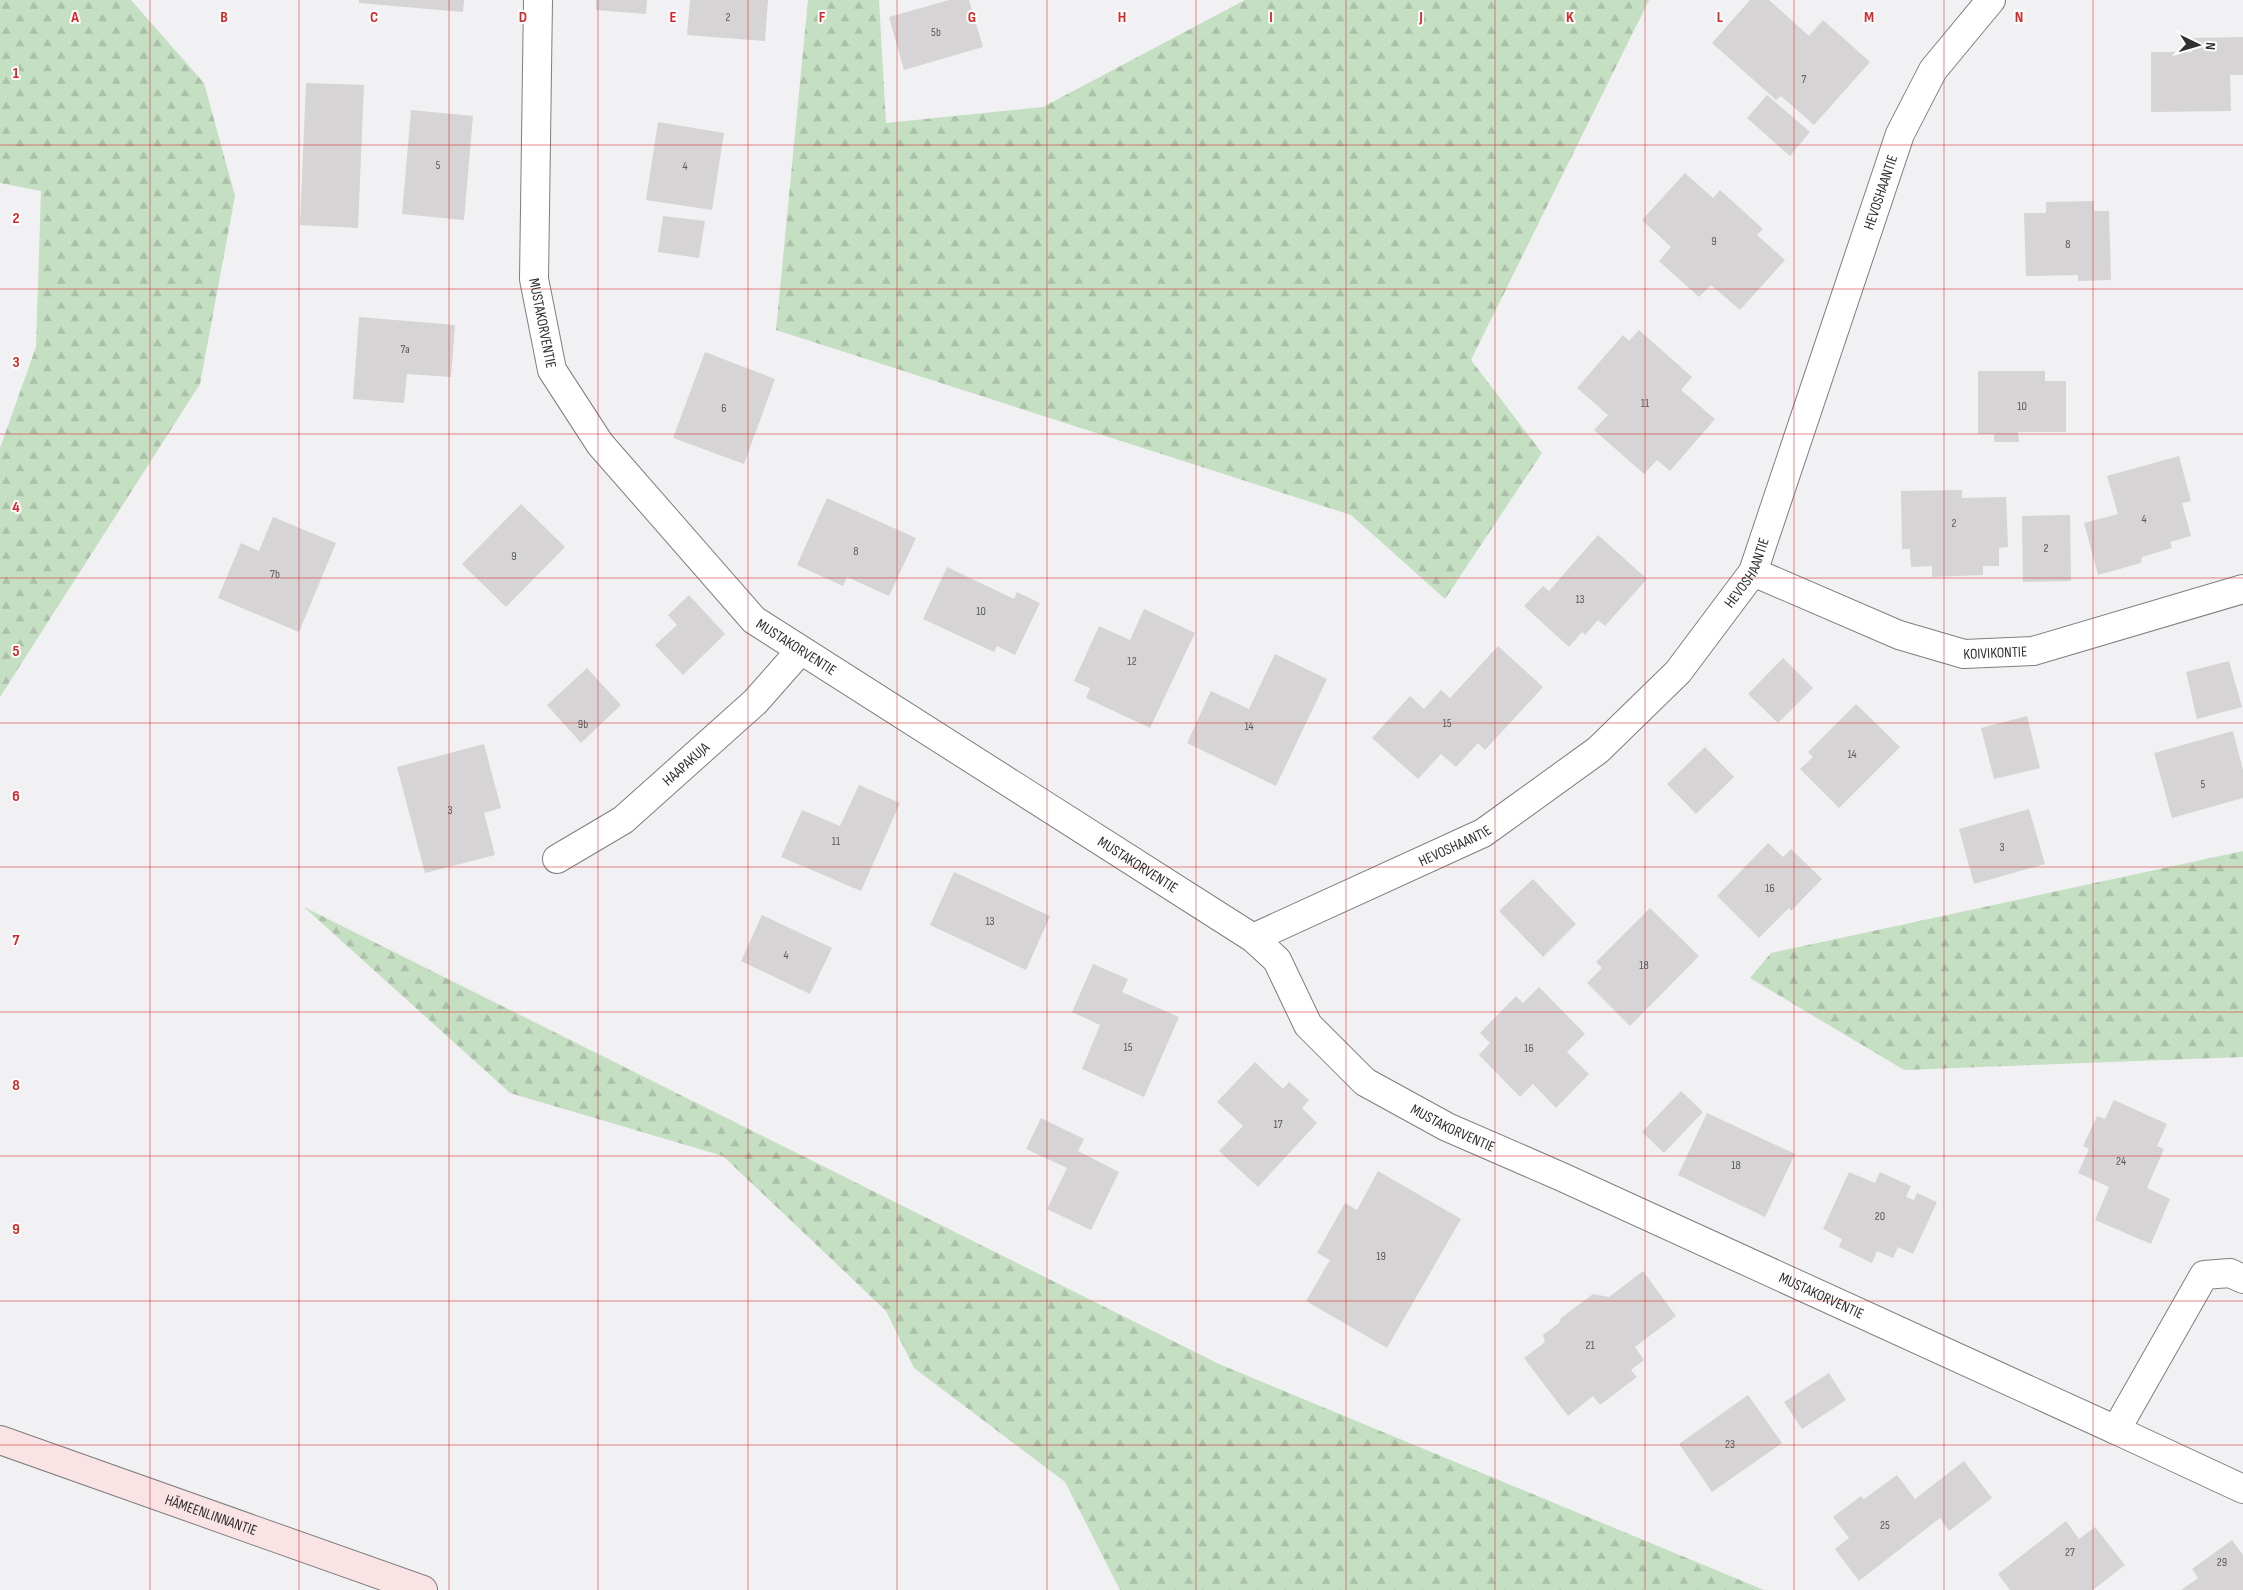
<svg xmlns="http://www.w3.org/2000/svg" width="2243" height="1590" viewBox="0 0 2243 1590" font-family="'Sofia Sans Condensed',sans-serif">
<defs>
<pattern id="forest-firs" width="22" height="20" patternUnits="userSpaceOnUse" patternTransform="scale(1.25)"><rect width="22" height="20" fill="#c5dfc3"/><path d="M5 1l3.5 6h-7zM16 11l3.5 6h-7z" fill="#aac0a8"/></pattern>
</defs>
<rect width="100%" height="100%" fill="#f1f1f3"/>
<path fill="url(#forest-firs)" d="M0,0H131L204,83L235,196L200,384L0,697V448L36,347L41,191L0,183Z
M808,0H879L886,123L1043,107L1245,0H1649L1471,360L1542,453L1445,599L1351,515L776,330Z
M2243,851V1057L1904,1070L1750,978L1771,953Z
M304,907L1219,1364L1764,1590H1120L1065,1482L914,1368L886,1311L723,1156L510,1093Z"/>
<path fill="#d6d4d5" d="M359,0H464L463,12L359,3Z
M596,0H647L646,14L596,10Z
M690,0H768L765,41L687,35Z
M949,0H969L983,47L904,70L889,17Z
M1750,0H1769L1809,36L1823,20L1870,62L1814,125L1781,96L1776,100L1712,43Z
M2243,37V75H2230L2231,111L2151,112V52H2192V38Z
M306,83L364,85L358,228L300,225Z
M1767,95L1810,132L1790,156L1747,118Z
M411,110L473,116L464,220L402,214Z
M658,122L724,133L712,210L646,200Z
M1685,173L1713,198L1720,190L1763,229L1757,235L1785,260L1740,310L1711,285L1699,297L1659,261L1671,247L1642,220Z
M2094,201V211H2109L2111,280L2078,281V275L2026,276L2024,213H2046V202Z
M663,216L705,221L699,258L658,252Z
M359,317L455,325L451,377L407,374L404,403L353,399Z
M1639,330L1692,377L1681,390L1715,419L1670,471L1657,460L1644,474L1594,430L1608,415L1577,388L1623,335L1629,341Z
M705,352L775,379L744,464L673,438Z
M1978,371H2045V381H2066V432H2018L2019,442H1994V434H1978Z
M2179,456L2191,501L2182,503L2191,536L2170,542L2172,548L2142,557L2141,563L2098,575L2084,523L2118,514L2107,476Z
M1962,490V498L2006,497L2008,547L1999,548V566H1983V575L1932,577V566L1911,567L1910,549H1902L1901,491Z
M827,498L916,538L889,596L847,577L843,586L797,565Z
M521,504L565,547L506,607L462,564Z
M2070,515L2071,581L2023,582L2022,516Z
M273,517L336,543L299,632L218,598L241,543L259,551Z
M1598,535L1647,579L1605,626L1598,620L1585,635L1582,632L1569,647L1524,606L1543,586L1549,591Z
M947,567L1014,599L1017,592L1040,603L1015,655L997,646L994,652L923,619Z
M689,595L725,634L683,675L655,645L677,625L668,615Z
M1144,609L1195,633L1150,728L1086,698L1090,688L1074,681L1099,626L1130,640Z
M1498,646L1543,687L1485,750L1478,743L1456,767L1441,754L1418,779L1372,738L1410,696L1424,709L1441,690L1450,698Z
M1275,654L1327,679L1276,786L1187,743L1211,691L1249,709Z
M1783,658L1813,688L1778,723L1748,694Z
M2229,661L2242,707L2197,719L2186,672Z
M587,668L621,705L581,743L547,705Z
M1856,704L1900,747L1839,808L1800,769L1813,757L1808,752Z
M2027,716L2040,768L1994,779L1981,728Z
M2233,731L2243,770V798L2172,818L2154,753Z
M484,744L501,808L484,813L495,855L425,873L397,767Z
M1705,747L1734,777L1696,814L1667,784Z
M859,785L900,803L861,891L781,857L802,810L840,826Z
M2029,809L2045,864L1974,884L1959,829Z
M1768,843L1783,857L1791,849L1822,879L1791,911L1789,908L1759,938L1717,896Z
M954,872L1050,916L1026,970L930,925Z
M1533,879L1576,924L1543,957L1499,911Z
M1650,908L1699,956L1630,1026L1587,983L1602,968L1596,962Z
M762,915L832,948L810,994L741,961Z
M1093,964L1128,979L1122,992L1179,1017L1144,1097L1082,1069L1100,1025L1072,1012Z
M1539,987L1585,1034L1567,1052L1589,1074L1556,1108L1533,1084L1520,1097L1479,1055L1490,1043L1480,1033L1516,996L1523,1003Z
M1255,1062L1283,1089L1289,1082L1309,1100L1302,1108L1317,1123L1258,1187L1219,1151L1243,1126L1217,1102Z
M1681,1091L1703,1112L1664,1153L1642,1132Z
M2114,1100L2167,1124L2157,1146L2164,1149L2147,1188L2170,1199L2151,1244L2095,1220L2109,1187L2078,1173L2089,1149L2083,1146L2097,1116L2105,1119Z
M1707,1113L1795,1154L1765,1217L1678,1175Z
M1041,1118L1084,1139L1078,1151L1119,1172L1091,1230L1047,1209L1067,1168L1026,1149Z
M1378,1171L1461,1219L1387,1348L1306,1301L1330,1260L1317,1253L1345,1203L1357,1210Z
M1849,1172L1875,1183L1880,1172L1911,1186L1906,1197L1914,1200L1917,1193L1937,1202L1913,1254L1898,1247L1893,1258L1877,1251L1872,1263L1839,1247L1842,1239L1823,1229Z
M1643,1271L1676,1316L1635,1347L1644,1360L1631,1370L1637,1377L1600,1405L1593,1396L1568,1416L1524,1358L1545,1342L1543,1335L1559,1323L1561,1318L1593,1294L1609,1297Z
M1829,1373L1846,1400L1802,1429L1784,1402Z
M1748,1395L1782,1443L1712,1492L1679,1444Z
M1964,1461L1992,1498L1949,1531L1940,1518L1859,1581L1835,1549L1849,1538L1833,1517L1861,1496L1864,1499L1897,1475L1915,1499Z
M2066,1521L2079,1539L2095,1527L2125,1565L2093,1590H2010L1998,1574Z
M2232,1540L2243,1555V1590H2181L2198,1578L2192,1569Z"/>
<g fill="none" stroke-linecap="round" stroke-linejoin="round">
<defs>
<g id="street">
<path id="s1" d="M538,0L534,279L552,370L600,444L754,620L1253,938L1277,960L1308,1025L1365,1082L1447,1127L1562,1177L2116,1430"/>
<path id="s2" d="M1753,572L1899,635L1964,654L2033,651L2243,589"/>
<path id="s3" d="M557,859L623,820L755,702L800,651"/>
<path id="s4" d="M1253,938L1483,833L1598,750L1678,672L1753,572L1900,134L1933,70L1991,0"/>
<path d="M2243,1279L2230,1273L2204,1275L2116,1430L2243,1489"/>
</g>
<g id="secondary">
<path id="s5" d="M0,1440L423,1590"/>
</g>
</defs>
<use href="#street" stroke="#7f7f81" stroke-width="30"/>
<use href="#secondary" stroke="#7f7f81" stroke-width="30"/>
<use href="#street" stroke="#fff" stroke-width="28"/>
<use href="#secondary" stroke="#fae3e4" stroke-width="28"/>
</g>
<path fill="none" stroke="#d62828" stroke-width="1" stroke-opacity="0.55" d="M150,0V1590M299,0V1590M449,0V1590M598,0V1590M748,0V1590M897,0V1590M1047,0V1590M1196,0V1590M1346,0V1590M1495,0V1590M1645,0V1590M1794,0V1590M1944,0V1590M2093,0V1590M0,145H2243M0,289H2243M0,434H2243M0,578H2243M0,723H2243M0,867H2243M0,1012H2243M0,1156H2243M0,1301H2243M0,1445H2243"/>
<g text-anchor="middle" dominant-baseline="central" stroke-width="4" stroke-linejoin="round" paint-order="stroke">
<g font-size="12" fill="#5a595a">
<text x="728" y="17">2</text>
<text x="936" y="32">5b</text>
<text x="1804" y="79">7</text>
<text x="438" y="165">5</text>
<text x="685" y="166">4</text>
<text x="1714" y="241">9</text>
<text x="2068" y="244">8</text>
<text x="405" y="349">7a</text>
<text x="1645" y="403">11</text>
<text x="2022" y="406">10</text>
<text x="724" y="408">6</text>
<text x="2144" y="519">4</text>
<text x="1954" y="523">2</text>
<text x="2046" y="548">2</text>
<text x="856" y="551">8</text>
<text x="514" y="556">9</text>
<text x="275" y="574">7b</text>
<text x="1580" y="599">13</text>
<text x="981" y="611">10</text>
<text x="1132" y="661">12</text>
<text x="1447" y="723">15</text>
<text x="583" y="724">9b</text>
<text x="1249" y="726">14</text>
<text x="1852" y="754">14</text>
<text x="2203" y="784">5</text>
<text x="450" y="810">3</text>
<text x="836" y="841">11</text>
<text x="2002" y="847">3</text>
<text x="1770" y="888">16</text>
<text x="990" y="921">13</text>
<text x="786" y="955">4</text>
<text x="1644" y="965">18</text>
<text x="1128" y="1047">15</text>
<text x="1529" y="1048">16</text>
<text x="1278" y="1124">17</text>
<text x="2121" y="1161">24</text>
<text x="1736" y="1165">18</text>
<text x="1880" y="1216">20</text>
<text x="1381" y="1256">19</text>
<text x="1590" y="1345">21</text>
<text x="1730" y="1444">23</text>
<text x="1885" y="1525">25</text>
<text x="2070" y="1552">27</text>
<text x="2222" y="1562">29</text>
</g>
<g font-size="15" fill="#303031" stroke="#fff">
<text stroke="none"><textPath href="#s4" startOffset="1032">HEVOSHAANTIE</textPath></text>
<text stroke="none"><textPath href="#s1" startOffset="324">MUSTAKORVENTIE</textPath></text>
<text stroke="none"><textPath href="#s4" startOffset="628">HEVOSHAANTIE</textPath></text>
<text stroke="none"><textPath href="#s1" startOffset="744">MUSTAKORVENTIE</textPath></text>
<text stroke="none"><textPath href="#s2" startOffset="258">KOIVIKONTIE</textPath></text>
<text stroke="none"><textPath href="#s3" startOffset="161">HAAPAKUJA</textPath></text>
<text stroke="none"><textPath href="#s4" startOffset="222">HEVOSHAANTIE</textPath></text>
<text stroke="none"><textPath href="#s1" startOffset="1149">MUSTAKORVENTIE</textPath></text>
<text stroke="none"><textPath href="#s1" startOffset="1570">MUSTAKORVENTIE</textPath></text>
<text stroke="none"><textPath href="#s1" startOffset="1975">MUSTAKORVENTIE</textPath></text>
<text stroke="none"><textPath href="#s5" startOffset="224">HÄMEENLINNANTIE</textPath></text>
</g>
</g>
<g font-size="16" text-anchor="middle" font-weight="bold" fill="#d62828" stroke="#fff" stroke-width="4" stroke-linejoin="round" paint-order="stroke">
<text x="75" y="22">A</text>
<text x="224" y="22">B</text>
<text x="374" y="22">C</text>
<text x="523" y="22">D</text>
<text x="673" y="22">E</text>
<text x="822" y="22">F</text>
<text x="972" y="22">G</text>
<text x="1122" y="22">H</text>
<text x="1271" y="22">I</text>
<text x="1421" y="22">J</text>
<text x="1570" y="22">K</text>
<text x="1720" y="22">L</text>
<text x="1869" y="22">M</text>
<text x="2019" y="22">N</text>
<text x="16" y="78">1</text>
<text x="16" y="223">2</text>
<text x="16" y="367">3</text>
<text x="16" y="512">4</text>
<text x="16" y="656">5</text>
<text x="16" y="801">6</text>
<text x="16" y="945">7</text>
<text x="16" y="1090">8</text>
<text x="16" y="1234">9</text>
</g>
<g transform="translate(2198 45) rotate(95)" stroke="#ffffff" stroke-width="4" paint-order="stroke">
<path d="M0-4L9 19L0 12L-9 19Z" fill="#303031"/>
<text y="-8" font-size="14" font-weight="bold" text-anchor="middle" fill="#303031">N</text>
</g>
</svg>
